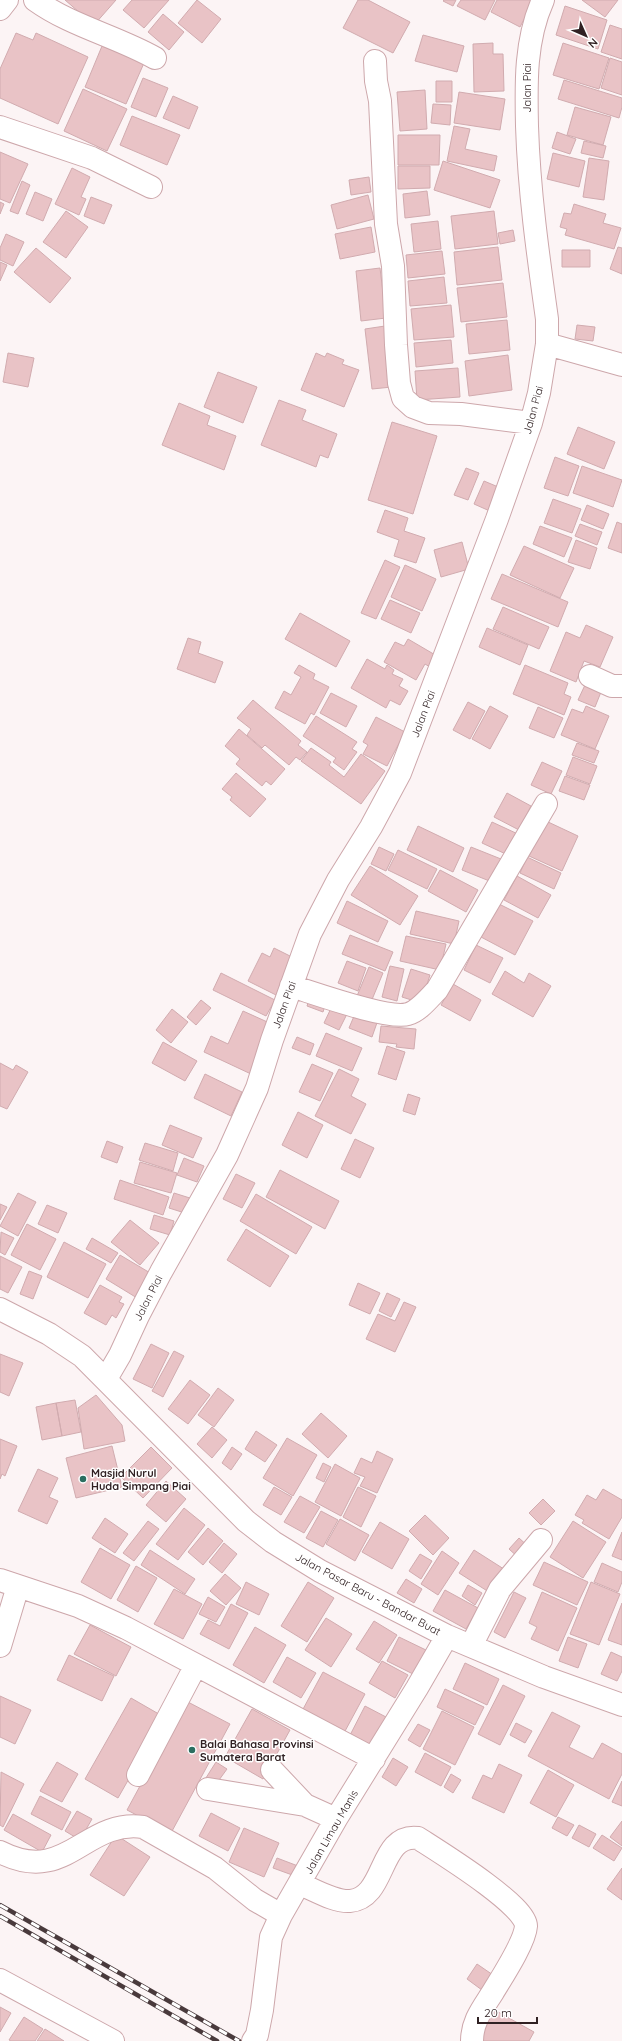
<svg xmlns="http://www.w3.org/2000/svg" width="622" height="2041" viewBox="0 0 622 2041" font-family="Quicksand,sans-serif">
<rect width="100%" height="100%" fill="#fcf4f5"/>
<path fill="#e9c3c6" stroke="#d1abaf" d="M65,0H116L94,25Z
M132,0H169L144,28L123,10Z
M197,0L221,19L202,43L178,23Z
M358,0H368L410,22L393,53L343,28Z
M444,0H456L453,6L443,1Z
M461,0H495L485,20L457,6Z
M497,0H534L520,27L491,12Z
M582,0H618L605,17Z
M565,6L607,20L598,49L556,35Z
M163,14L184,32L169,50L148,32Z
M610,25L622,29V59L601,52Z
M16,33L33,40L36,33L88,57L58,124L0,98V69Z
M423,35L464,46L457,72L415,61Z
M493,43V54H503L504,91L474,92L473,44Z
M563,43L609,58L599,89L553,75Z
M102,46L144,63L126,104L85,87Z
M610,58L622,62V95L601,88Z
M143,78L168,88L156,117L131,107Z
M564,80L622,98V107L619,118L558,99Z
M436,81H452V102H436Z
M83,89L127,109L107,151L64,131Z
M425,90L427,129L400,131L397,92Z
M459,92L505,99L500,130L454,123Z
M173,96L198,107L189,129L163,118Z
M433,104L451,105L450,125L431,123Z
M575,107L611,117L603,145L567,135Z
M132,116L180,135L167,165L120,145Z
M454,126L470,129L465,149L497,156L494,171L447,161Z
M557,132L576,139L570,154L552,148Z
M398,135H440L439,165H398Z
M584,141L606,146L603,158L581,153Z
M0,152L28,164L10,203L0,199Z
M553,153L585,161L579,187L547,179Z
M589,158L609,161L604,200L583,197Z
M443,161L500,180L490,208L434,190Z
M398,166H430V188L398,189Z
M72,168L90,177L81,197L86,199L79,215L55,204Z
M369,177L371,192L351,195L349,180Z
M22,181L30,185L18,214L10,211Z
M427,191L430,215L405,218L403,194Z
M35,192L52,199L43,221L26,214Z
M368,195L374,219L337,229L331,205Z
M91,197L112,205L104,224L84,216Z
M0,202L4,204L0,214Z
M574,204L606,214L603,223L621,228L614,249L565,235L567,229L560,227L564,213L571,214Z
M66,211L88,227L66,258L43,242Z
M494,211L498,244L455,249L451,216Z
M438,221L441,249L414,252L411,224Z
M371,227L375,252L340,259L335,234Z
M513,230L515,241L500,244L498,233Z
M6,234L24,242L13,266L0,260V248Z
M498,247L502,280L457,285L454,252Z
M618,247L622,248V274L610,269Z
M36,248L71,278L50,303L14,272Z
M562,250H590V267H562Z
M442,251L445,274L408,278L406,255Z
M0,262L7,265L0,281Z
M380,268L386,318L361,321L356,271Z
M444,277L447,303L410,306L408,281Z
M503,283L507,317L461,322L457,288Z
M451,305L454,337L414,340L411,309Z
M507,320L510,350L469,354L466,324Z
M577,325L595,327L593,341L575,339Z
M385,326L392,387L372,389L365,329Z
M451,340L453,363L416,367L414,343Z
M8,353L34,358L28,387L3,382Z
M316,353L325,357L327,353L344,360L342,364L359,370L344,407L301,390Z
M508,355L512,390L469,396L465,361Z
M458,368L460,397L417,400L415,371Z
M218,372L257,387L243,423L204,407Z
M279,400L306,410L302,420L337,434L328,458L320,455L316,467L261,445Z
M179,403L210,416L207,425L236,436L224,470L162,445Z
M392,422L437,436L413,514L368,500Z
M578,427L615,442L604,469L567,454Z
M555,457L579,466L568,496L544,488Z
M582,466L622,480L613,507L573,493Z
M466,468L479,473L468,500L454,495Z
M484,481L503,489L492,512L474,504Z
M553,499L581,509L572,533L544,523Z
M587,505L609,514L603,529L581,520Z
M385,510L408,518L404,531L425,538L416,563L394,556L399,540L377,532Z
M617,522L622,524V553L608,548Z
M580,524L602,532L597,545L575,536Z
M540,526L572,538L564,557L533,544Z
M576,540L597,548L590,569L568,562Z
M462,542L469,569L441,577L434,550Z
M524,546L574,568L560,598L510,575Z
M385,560L400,567L376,619L361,613Z
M405,565L436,579L422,611L391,597Z
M502,574L568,602L558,627L491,599Z
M390,600L420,613L411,633L381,619Z
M503,607L549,627L539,649L493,629Z
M300,613L350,641L336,667L285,639Z
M586,625L613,637L600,667L584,661L576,682L550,671L566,632L580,638Z
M487,628L528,645L520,665L479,647Z
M188,638L201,642L198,653L223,662L215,683L177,669Z
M408,639L437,656L430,667L425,664L416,680L384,662L395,642L404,646Z
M367,659L385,669L387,665L394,670L392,674L403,679L399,686L408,691L400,705L390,700L386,708L351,688Z
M299,665L315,674L313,679L329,687L314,715L311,713L305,724L275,708L284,691L291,695L301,677L294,673Z
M525,665L568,683L564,694L571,697L564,715L513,694Z
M585,685L601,692L595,707L578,700Z
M331,693L357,706L346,727L320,713Z
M253,700L301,741L298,745L307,752L300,760L296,757L289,765L265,745L262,748L247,735L251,729L237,718Z
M468,702L485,711L470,739L453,730Z
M490,706L508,716L490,749L472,739Z
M586,706L609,716L595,749L561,735L572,709L583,713Z
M538,707L563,718L554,738L529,728Z
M316,716L357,742L352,749L357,752L344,770L333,762L336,758L303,736Z
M376,717L405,732L387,766L363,754L368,745L363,742Z
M239,729L285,769L271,785L266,781L262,786L236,764L240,759L225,746Z
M577,743L599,751L594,763L572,755Z
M311,748L331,762L329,765L344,777L361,754L385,771L361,804L301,761Z
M573,757L597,766L590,784L566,775Z
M542,762L562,771L551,794L531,785Z
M236,773L266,799L250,817L230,800L232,797L222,789Z
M565,776L590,785L584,800L559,791Z
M507,793L531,806L519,830L494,817Z
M546,821L578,836L562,871L529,856Z
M492,822L520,835L510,856L482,843Z
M418,826L464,848L453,872L407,850Z
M379,847L394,854L386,871L371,864Z
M471,847L506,861L497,884L462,870Z
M398,850L437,869L427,889L388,870Z
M527,857L561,873L554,889L520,873Z
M370,866L418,896L400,925L351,895Z
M440,870L478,890L466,912L428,891Z
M517,876L551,895L538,918L504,900Z
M347,901L388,921L378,942L337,923Z
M499,904L533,921L515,955L481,937Z
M416,911L459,921L454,944L410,934Z
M350,935L393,952L385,971L342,954Z
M406,936L446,944L440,970L400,961Z
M476,945L503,958L490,983L464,970Z
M274,948L296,959L278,996L248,981L262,953L270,957Z
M347,961L366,968L358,991L338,983Z
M390,966L404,969L397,1001L382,997Z
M369,967L383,973L371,1002L357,996Z
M411,969L430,975L421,1003L402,997Z
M505,971L524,983L529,973L551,986L533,1017L492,994Z
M221,973L275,1000L266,1016L213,990Z
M453,984L481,1000L470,1021L441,1005Z
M310,997L326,1003L323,1012L307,1006Z
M201,1000L211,1008L196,1025L187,1017Z
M333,1004L348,1012L339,1030L324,1023Z
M172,1009L188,1022L171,1043L156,1030Z
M357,1009L379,1017L372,1037L349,1028Z
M243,1011L274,1025L251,1074L204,1052L211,1036L228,1044Z
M381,1026L416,1029L414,1049L396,1047L397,1044L379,1042Z
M326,1033L362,1048L352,1071L316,1056Z
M297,1037L314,1044L310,1055L292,1048Z
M163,1042L197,1061L185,1081L152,1063Z
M387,1046L405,1052L396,1080L378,1074Z
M0,1063L13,1070L16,1065L28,1072L7,1109L0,1106Z
M312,1064L333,1073L320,1101L299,1092Z
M339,1069L359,1079L351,1096L366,1104L351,1134L315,1116Z
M205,1074L242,1092L231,1116L194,1098Z
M408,1094L420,1098L415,1115L403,1111Z
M298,1112L323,1125L307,1158L282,1145Z
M170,1125L202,1138L193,1158L162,1145Z
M355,1139L374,1148L360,1178L341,1169Z
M107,1141L123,1147L117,1163L101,1157Z
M145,1143L178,1153L173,1171L139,1160Z
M184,1158L204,1166L197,1182L177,1175Z
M140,1162L177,1173L171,1193L134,1183Z
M280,1170L339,1201L325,1229L266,1197Z
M236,1174L255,1183L242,1208L223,1199Z
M120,1180L169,1197L163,1215L114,1199Z
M18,1193L36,1202L18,1236L0,1226Z
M174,1193L193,1199L188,1214L169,1208Z
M256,1194L312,1227L296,1254L240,1221Z
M0,1204L7,1207L0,1220Z
M47,1205L67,1213L58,1233L38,1224Z
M154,1215L174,1221L170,1235L150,1229Z
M130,1220L159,1243L140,1265L111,1242Z
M27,1224L56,1239L40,1270L11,1255Z
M246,1229L289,1256L270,1287L227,1260Z
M1,1232L14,1238L5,1255L0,1252Z
M92,1238L118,1253L111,1263L86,1249Z
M64,1242L106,1264L88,1298L47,1277Z
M120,1255L157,1277L142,1301L106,1279Z
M0,1256L22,1267L8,1293L0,1289Z
M29,1271L42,1276L33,1299L20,1294Z
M358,1283L380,1293L370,1314L349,1305Z
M100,1285L122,1297L119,1302L124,1304L116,1318L112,1315L106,1325L84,1313Z
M387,1293L400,1299L391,1317L379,1311Z
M404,1302L416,1307L395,1352L366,1339L378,1314L395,1321Z
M151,1344L169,1353L152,1388L133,1379Z
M174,1351L184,1356L163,1397L152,1391Z
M0,1354L23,1363L9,1396L0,1392Z
M190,1380L210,1395L188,1424L168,1409Z
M218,1388L234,1400L214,1427L198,1415Z
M96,1395L122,1425L125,1441L84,1449L78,1408Z
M75,1400L81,1432L62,1436L56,1403Z
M56,1403L62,1436L42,1440L36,1407Z
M321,1413L347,1436L328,1458L302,1434Z
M212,1427L227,1440L212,1458L197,1444Z
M256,1431L277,1445L265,1462L245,1449Z
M287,1438L317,1455L293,1496L263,1478Z
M0,1439L17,1446L5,1476L2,1474L0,1479Z
M112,1446L122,1487L76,1498L66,1458Z
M151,1447L172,1468L143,1498L121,1477Z
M232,1447L242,1454L231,1470L222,1463Z
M377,1451L393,1459L377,1493L360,1486L365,1477L354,1473L361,1458L372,1463Z
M323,1463L331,1467L324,1482L316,1478Z
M335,1464L360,1478L341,1516L315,1502Z
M38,1469L58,1478L49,1497L58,1501L47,1524L18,1511Z
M166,1481L186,1499L166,1522L146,1505Z
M274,1487L292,1497L281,1515L263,1505Z
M358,1487L376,1496L361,1527L343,1517Z
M603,1489L622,1500V1517L609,1539L582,1523L584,1520L575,1515L587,1495L596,1500Z
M300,1496L320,1507L304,1533L284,1522Z
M543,1499L555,1511L541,1525L529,1513Z
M184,1508L205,1525L178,1560L156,1544Z
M321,1511L338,1520L323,1547L306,1538Z
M425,1515L449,1538L433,1555L409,1531Z
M105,1518L128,1534L115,1553L92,1538Z
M340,1519L369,1535L355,1561L326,1544Z
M148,1521L159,1529L134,1561L123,1553Z
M573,1521L606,1542L583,1578L550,1557Z
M380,1522L409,1539L392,1569L362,1552Z
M208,1528L223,1541L203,1565L188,1552Z
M622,1532V1560L612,1556Z
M519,1538L530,1548L520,1559L509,1549Z
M224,1543L237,1554L222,1573L209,1562Z
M100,1548L130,1565L111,1599L81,1582Z
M150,1550L195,1579L185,1594L141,1565Z
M474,1550L507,1571L492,1594L459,1573Z
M442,1551L459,1563L438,1595L421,1584Z
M420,1554L432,1561L421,1579L409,1571Z
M544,1562L588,1582L577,1605L533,1585Z
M602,1563L622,1572V1582L618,1592L594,1582Z
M136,1566L157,1578L138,1612L117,1600Z
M225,1574L241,1588L226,1605L210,1591Z
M406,1579L422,1589L414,1603L397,1593Z
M246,1582L269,1594L259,1615L236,1604Z
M308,1582L334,1598L307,1642L281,1626Z
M591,1582L620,1594L599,1645L570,1634Z
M468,1585L482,1593L475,1605L462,1596Z
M174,1589L202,1604L183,1639L154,1624Z
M445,1590L478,1608L466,1629L433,1611Z
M514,1592L526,1598L505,1638L494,1632Z
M542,1592L577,1608L558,1651L531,1639L537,1627L529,1623Z
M208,1597L225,1607L216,1622L199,1614Z
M622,1603V1645L608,1640Z
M231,1604L248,1613L229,1649L200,1634L208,1620L220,1626Z
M326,1618L352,1634L331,1667L305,1650Z
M374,1621L397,1635L379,1663L356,1649Z
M90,1625L131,1647L116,1676L74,1654Z
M255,1627L286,1645L264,1683L233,1665Z
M399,1637L428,1651L415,1675L387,1661Z
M568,1637L587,1644L578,1668L559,1661Z
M611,1652L622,1657V1671L617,1681L601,1674Z
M69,1655L114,1676L102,1701L57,1680Z
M287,1657L316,1673L301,1698L273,1682Z
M382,1661L408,1675L395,1698L369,1683Z
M465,1663L499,1679L487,1705L453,1689Z
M323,1672L365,1694L344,1733L302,1711Z
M503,1685L525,1696L500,1745L478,1734Z
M445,1689L484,1707L475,1725L437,1707Z
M0,1696L31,1710L15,1744L0,1737Z
M131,1698L164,1717L118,1798L85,1779Z
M186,1701L230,1724L171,1833L127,1810Z
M365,1706L386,1717L368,1752L347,1741Z
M252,1709L290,1730L263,1779L225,1757Z
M442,1711L474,1727L455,1765L423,1749Z
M552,1712L580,1726L569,1747L593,1759L602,1743L622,1754V1774L609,1799L528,1756Z
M516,1723L532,1731L525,1743L510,1735Z
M418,1724L430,1730L420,1747L408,1740Z
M425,1753L451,1767L441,1786L415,1772Z
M393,1758L408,1767L396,1786L382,1777Z
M57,1762L78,1774L62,1802L40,1791Z
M216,1762L227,1769L214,1787L204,1781Z
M499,1764L522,1775L504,1813L472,1798L483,1775L492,1779Z
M548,1770L574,1785L556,1817L530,1803Z
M1,1772L24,1784L3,1827L0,1825Z
M451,1774L461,1780L453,1793L444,1787Z
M622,1781V1806L612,1802Z
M40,1796L71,1812L62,1830L31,1814Z
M77,1811L92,1819L80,1840L65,1831Z
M211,1813L240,1828L228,1851L199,1836Z
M13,1814L51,1835L42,1852L4,1830Z
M558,1817L574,1825L567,1836L552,1828Z
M622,1821V1846L610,1837Z
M579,1825L596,1834L589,1847L572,1838Z
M244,1828L279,1843L264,1877L229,1862Z
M116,1835L150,1857L124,1896L90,1875Z
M602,1835L622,1848L614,1861L593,1848Z
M277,1858L298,1866L295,1876L273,1868Z
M622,1868V1900L607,1889Z
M477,1964L496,1977L486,1993L467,1979Z
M0,2007L11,2013L0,2032Z
M491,2008L534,2032L529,2041H479Z
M24,2017L43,2029L35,2041H11L9,2040Z
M45,2029L64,2041H37Z"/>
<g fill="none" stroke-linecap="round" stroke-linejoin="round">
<defs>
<path id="minor" d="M35,0C71,26 116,36 155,58
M0,9L7,0
M375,61L376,81L380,101L386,224L393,266L396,345L399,383L403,398L413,407L429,413L461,414L531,423
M0,127L92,158L151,187
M547,344L622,365
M590,676L612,686H622
M291,986C314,993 388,1020 408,1014C419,1011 429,998 437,990L546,804
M0,1309L49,1334L82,1356L246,1521L273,1542L320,1571L447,1636L544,1677L622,1705
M106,1379L120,1355L138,1316L161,1272L227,1155L257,1088L272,1040L310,934L338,880L371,827L400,773L497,519L531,423L539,393L547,344V319C538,255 529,191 527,126C526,83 525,40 543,0
M0,1580L78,1606L126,1628L374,1759
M0,1646L18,1586
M471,1646L500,1589L541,1540
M272,1770L305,1805
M138,1775L196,1665
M208,1789L305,1805L336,1819
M0,1852C67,1886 84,1819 143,1827L215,1868L255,1900L281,1915
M300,1884C315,1890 334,1902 350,1901C387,1898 378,1833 418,1838C438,1851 526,1905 526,1926C525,1942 502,1977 493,1992C483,2008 472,2021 472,2041
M0,1980L113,2041
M253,2041L257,2035L262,2010L271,1937L281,1915L336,1819L417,1688L447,1636"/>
</defs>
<use href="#minor" stroke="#cda7ab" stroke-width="24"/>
<use href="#minor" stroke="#fff" stroke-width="22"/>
<defs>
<path id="rail" d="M0,1905L239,2041
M0,1916L217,2041"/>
</defs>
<use href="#rail" stroke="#493a3c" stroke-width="4.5"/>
<use href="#rail" stroke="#fff" stroke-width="3" stroke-dasharray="9" stroke-linecap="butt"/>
</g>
<g fill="#2b6e60" stroke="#fff" stroke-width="1.5">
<circle cx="83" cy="1479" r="4"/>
<circle cx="192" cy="1750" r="4"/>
</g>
<g text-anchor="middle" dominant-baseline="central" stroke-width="3" stroke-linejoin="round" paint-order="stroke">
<g font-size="11" fill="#302123" stroke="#fff">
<text transform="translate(527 88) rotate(-90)">Jalan Piai</text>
<text transform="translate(533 410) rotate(-75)">Jalan Piai</text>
<text transform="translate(423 714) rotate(-69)">Jalan Piai</text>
<text transform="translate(284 1005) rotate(-70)">Jalan Piai</text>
<text transform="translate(148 1298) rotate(-63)">Jalan Piai</text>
<text transform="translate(368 1594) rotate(28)">Jalan Pasar Baru - Bandar Buat</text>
<text transform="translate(331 1832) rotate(-60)">Jalan Limau Manis</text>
</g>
<g font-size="11" font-weight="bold" fill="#302123" stroke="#fff" text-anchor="start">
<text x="91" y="1473">Masjid Nurul<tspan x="91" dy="13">Huda Simpang Piai</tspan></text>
<text x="200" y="1744">Balai Bahasa Provinsi<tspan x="200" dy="13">Sumatera Barat</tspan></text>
</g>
</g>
<g transform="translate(586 36) rotate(135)" stroke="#ffffff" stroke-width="3" paint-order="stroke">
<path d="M0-3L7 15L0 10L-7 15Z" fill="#302123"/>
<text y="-6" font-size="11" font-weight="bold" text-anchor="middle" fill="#302123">N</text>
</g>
<path d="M478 2017v6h59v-6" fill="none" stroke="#302123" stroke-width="2"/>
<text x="484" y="2017" font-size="12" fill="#302123" stroke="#ffffff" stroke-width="3" paint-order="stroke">20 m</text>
</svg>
